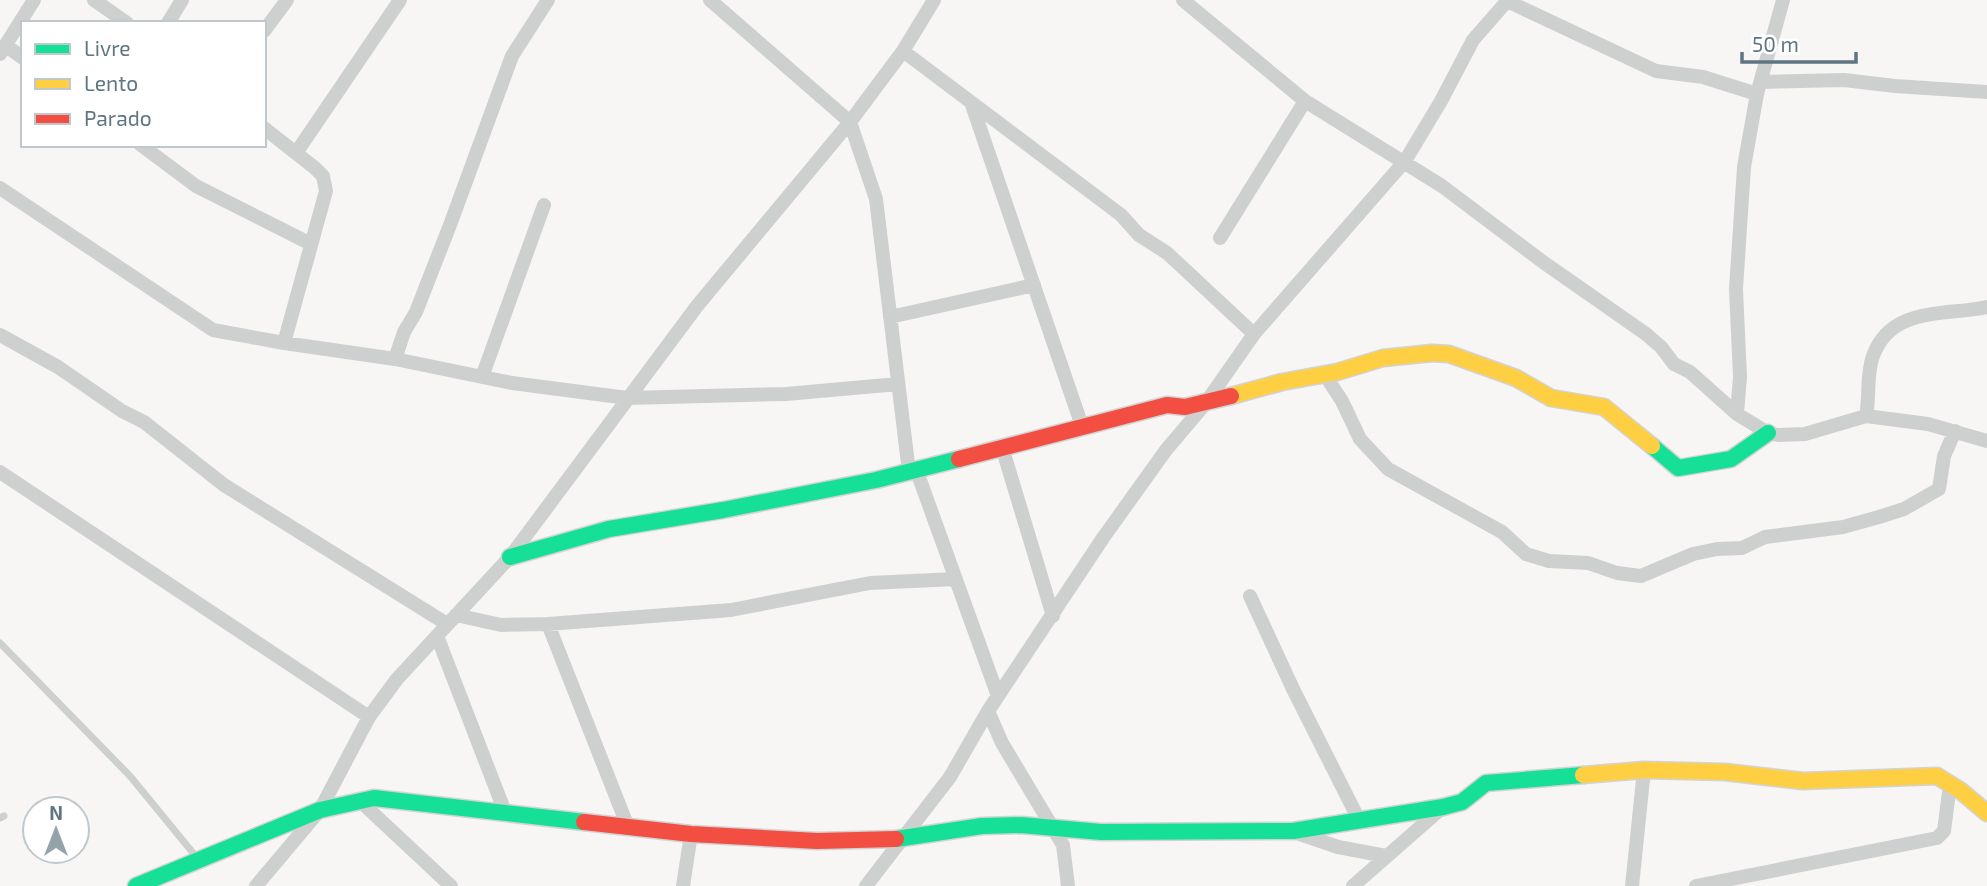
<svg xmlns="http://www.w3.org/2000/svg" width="1987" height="886" viewBox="0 0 1987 886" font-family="'Exo 2',sans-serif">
<rect width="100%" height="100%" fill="#f7f6f5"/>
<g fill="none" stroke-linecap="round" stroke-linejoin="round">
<defs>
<path id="fast" d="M1652,446L1678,468L1731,459L1768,433
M510,557L609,529L723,510L876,480L959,459
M896,839L982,826L1021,825L1101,832L1293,831L1443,807L1462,802L1486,783L1583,775
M136,886L320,810L374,798L584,822"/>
<path id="slow" d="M1231,396L1282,382L1337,372L1383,358L1432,353L1449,354L1516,378L1551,398L1604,407L1652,446
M1583,775L1644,770L1725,772L1803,781L1937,776L1961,791L1987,813"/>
<path id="jam" d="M959,459L1167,405L1185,407L1231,396
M584,822L691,834L817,841L896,839"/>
</defs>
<use href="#fast" stroke="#d2d3d5" stroke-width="19"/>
<use href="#slow" stroke="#d2d3d5" stroke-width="19"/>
<use href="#jam" stroke="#d2d3d5" stroke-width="19"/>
<path stroke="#ced0d0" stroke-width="7" d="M0,643L130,776L198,859
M0,818L4,816"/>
<path stroke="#ced0d0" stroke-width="14" d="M94,0L127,23
M710,0L850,122L876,199L909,472
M1183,0L1305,101L1442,186L1543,262L1646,334L1661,347L1674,364L1690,372L1737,414L1768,433L1778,435L1805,434L1866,416L1928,424L1987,441
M1507,1L1656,71L1703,77L1757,94
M168,23L182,0
M264,31L287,0
M5,45L23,58
M903,51L1121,215L1139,235L1167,253L1254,334
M0,54L34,0
M1761,82L1844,80L1895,86L1987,92
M971,102L1082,426
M264,128L315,168L323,176L326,191L284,343
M141,145L196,186L311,244
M296,153L400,0
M0,188L213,330L284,343L395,359L512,383L627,398L786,394L898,384
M1220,238L1305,101
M890,317L1034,285
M0,335L58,367L122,411L144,422L224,485L447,624
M395,359L404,332L416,312L450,225L512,56L548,0
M1325,375L1342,401L1360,439L1388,469L1502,532L1526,554L1549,561L1588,563L1617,573L1641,576L1693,554L1717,549L1742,548L1765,537L1843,527L1879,517L1904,509L1939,489L1944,456L1955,431
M482,377L544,205
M1737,414L1740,377L1736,289L1744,167L1757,94L1783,0
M1866,416C1870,397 1866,374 1873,356C1891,306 1945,316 1987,307
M1002,447L1053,616
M916,469L998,696
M0,472L369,717
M1250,596L1293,689L1359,820
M456,615L501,625L548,624L731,610L870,583L956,579
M548,624L628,827
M437,636L505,812
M988,711L1002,743L1063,845L1068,886
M360,801L451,886
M1294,832L1338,847L1386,856
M256,886L320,810L369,717L397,679L510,557L697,306L850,122L903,51L934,0
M683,886L691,834
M866,886L950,777L988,711L1103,538L1166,450L1205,404L1254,334L1405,161L1441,101L1473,40L1508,0
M1353,886L1443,807
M1632,886L1644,770
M1696,886L1937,838L1944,831L1950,784"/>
<use href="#fast" stroke="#16e098" stroke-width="16"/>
<use href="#slow" stroke="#ffcf43" stroke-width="16"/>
<use href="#jam" stroke="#f24e42" stroke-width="16"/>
</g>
<rect x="21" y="21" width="245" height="126" fill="#ffffff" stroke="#bfc8cd" stroke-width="2"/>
<rect x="35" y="44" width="35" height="10" fill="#16e098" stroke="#bfc8cd" stroke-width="2"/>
<text x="84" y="56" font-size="21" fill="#5f7682">Livre</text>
<rect x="35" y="79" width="35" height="10" fill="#ffcf43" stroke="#bfc8cd" stroke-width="2"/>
<text x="84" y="91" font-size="21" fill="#5f7682">Lento</text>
<rect x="35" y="114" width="35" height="10" fill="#f24e42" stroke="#bfc8cd" stroke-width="2"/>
<text x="84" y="126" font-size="21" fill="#5f7682">Parado</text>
<g transform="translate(56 830)"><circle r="33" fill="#ffffff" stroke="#bfc8cd" stroke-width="2"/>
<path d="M0-5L12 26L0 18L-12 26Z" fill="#94a3aa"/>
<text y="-10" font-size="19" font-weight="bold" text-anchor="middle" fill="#5f7682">N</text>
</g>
<path d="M1742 52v10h114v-10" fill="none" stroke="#5f7682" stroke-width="3.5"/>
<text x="1752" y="52" font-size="21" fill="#5f7682" stroke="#ffffff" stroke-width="5" paint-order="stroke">50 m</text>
</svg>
